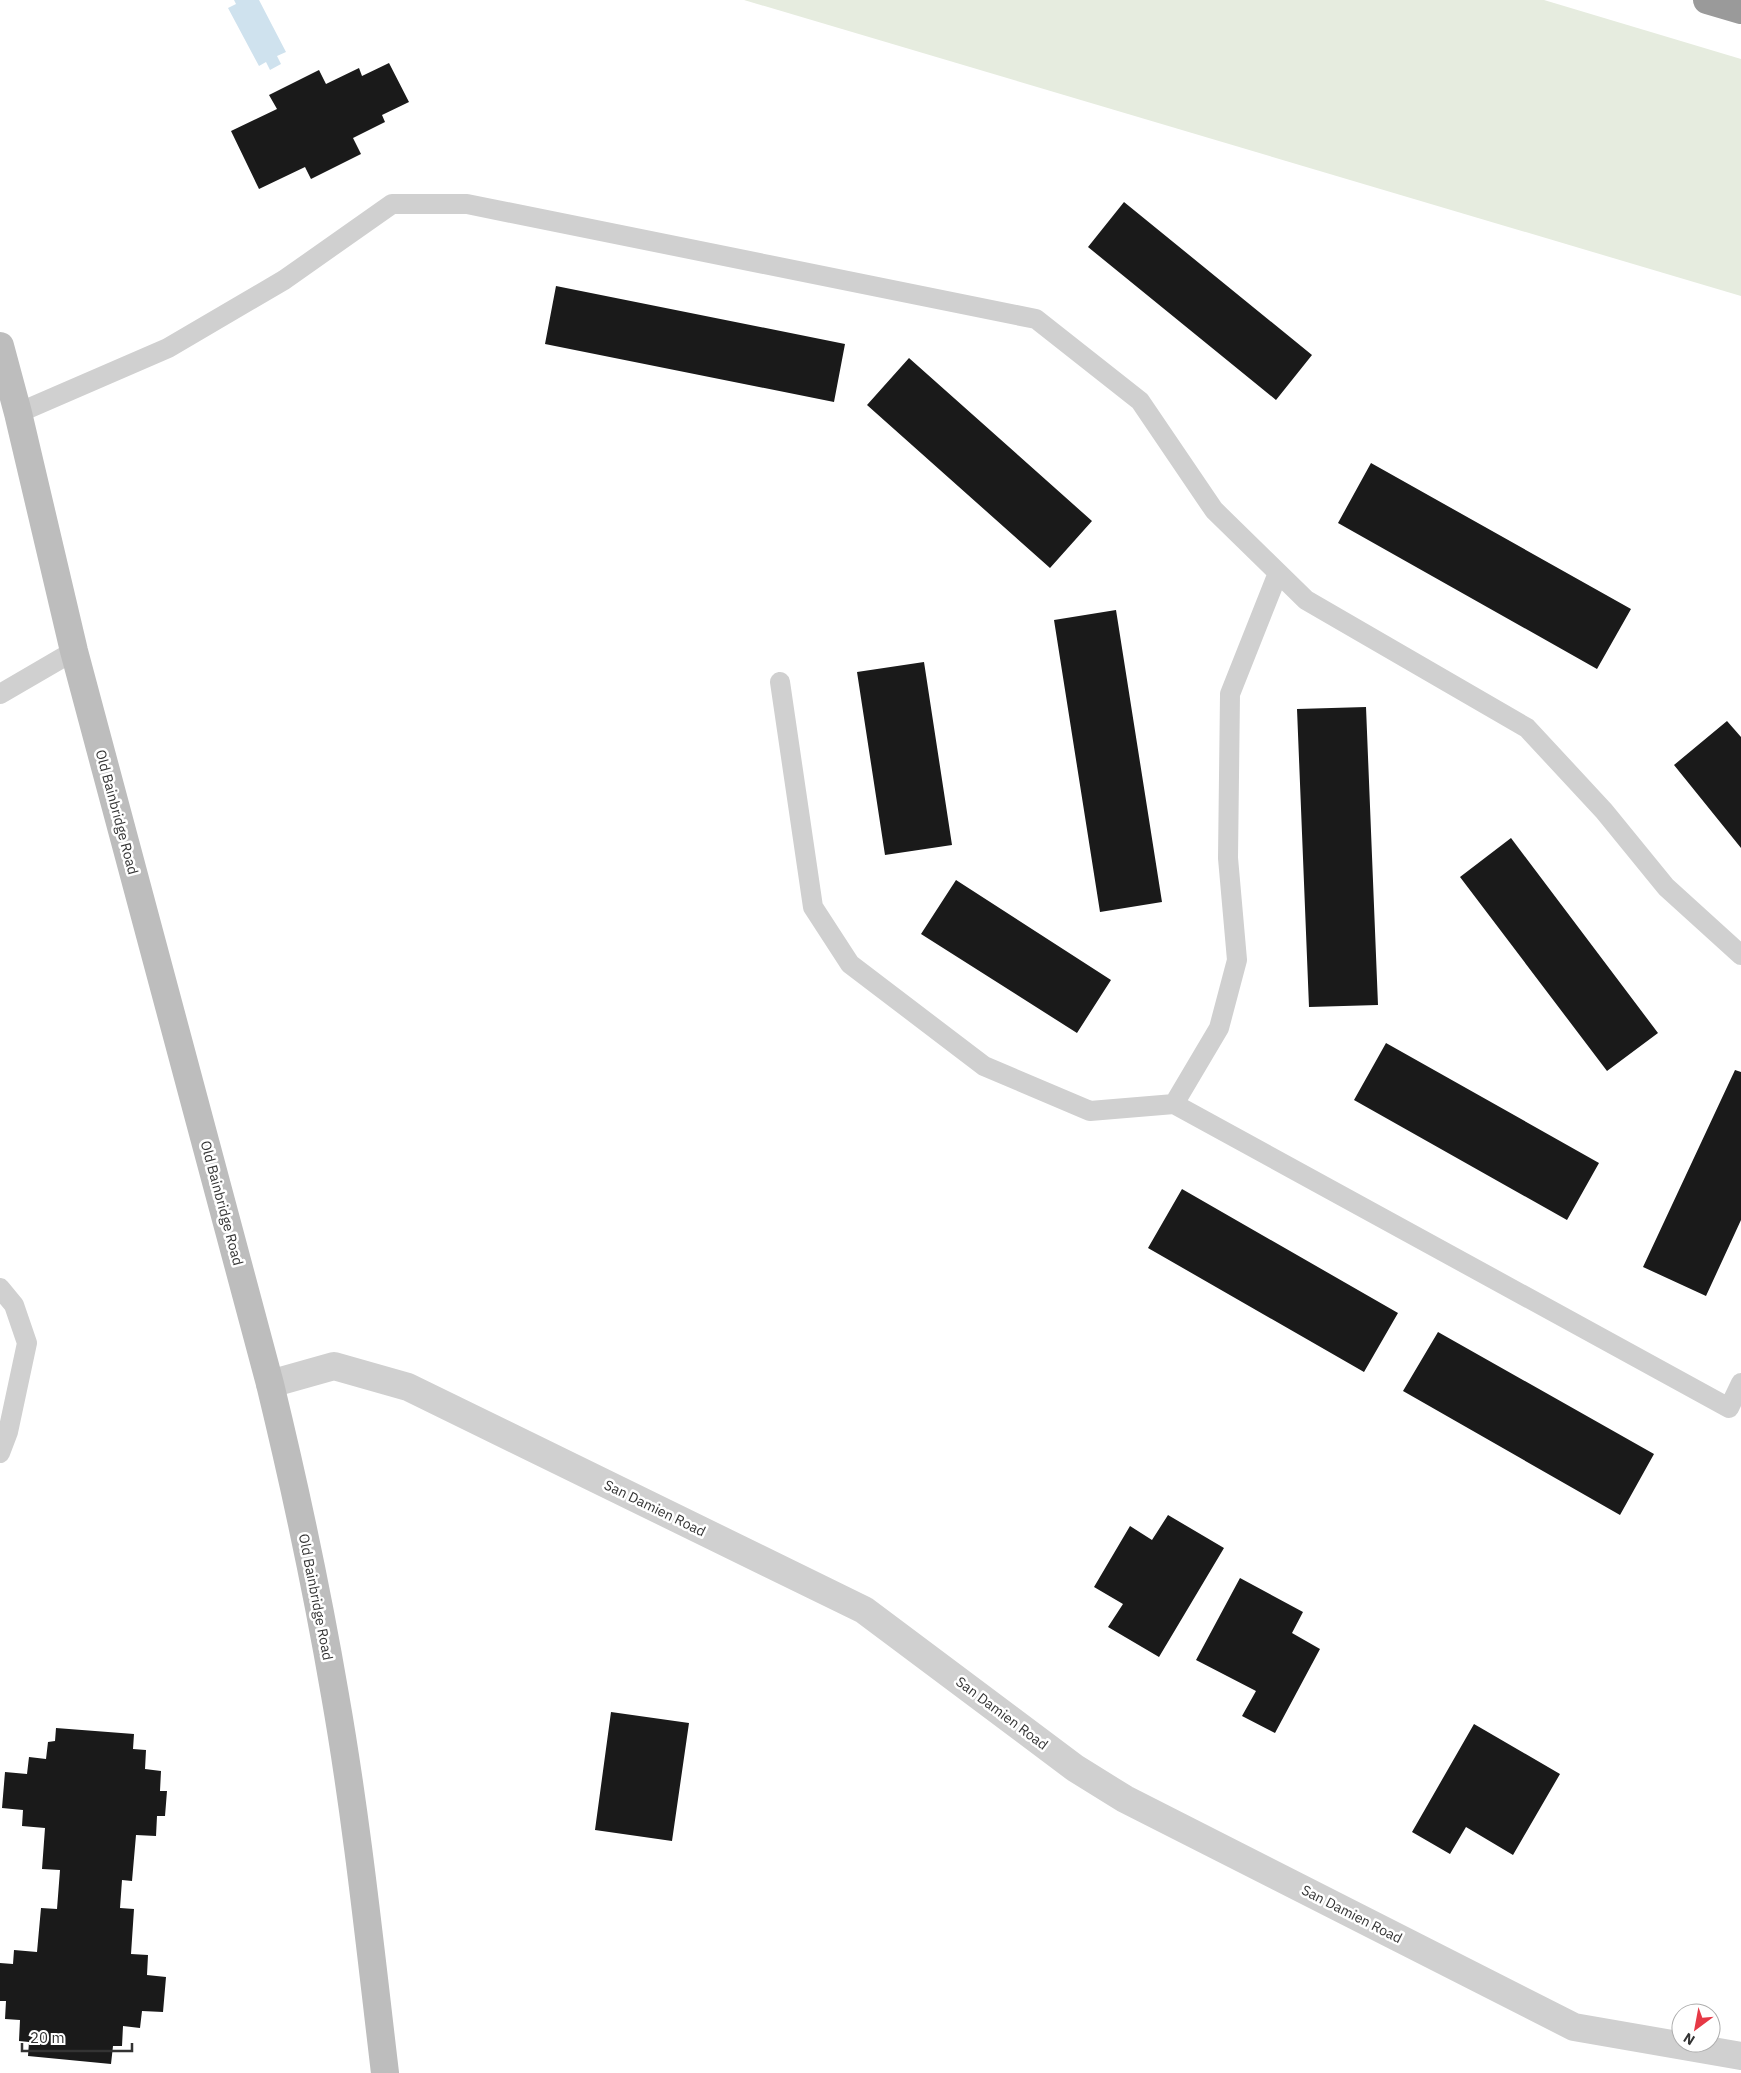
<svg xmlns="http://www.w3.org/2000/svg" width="1741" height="2073" viewBox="0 0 1741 2073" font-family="'IBM Plex Sans',sans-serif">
<rect width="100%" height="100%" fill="#fff"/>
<path fill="#e6ecdf" d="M744,0H1544L1741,59V296Z"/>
<path fill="#cfe2ee" d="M234,0H259L286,52L277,56L281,64L270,70L266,62L259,66L228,8L236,4Z"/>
<path fill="#1a1a1a" d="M389,63L409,102L382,115L385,122L353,138L361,154L311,179L305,167L259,189L231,131L277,109L269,95L319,70L326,84L359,68L362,76Z
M1124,202L1312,355L1276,400L1088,247Z
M556,286L845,344L834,402L545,344Z
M909,358L1092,521L1050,568L867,405Z
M1371,463L1631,609L1597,669L1338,523Z
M1116,610L1162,902L1100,912L1054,620Z
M924,662L952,845L885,855L857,672Z
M1366,707L1378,1005L1309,1007L1297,709Z
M1727,721L1741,737V848L1674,765Z
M1511,838L1658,1033L1607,1071L1460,877Z
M956,880L1111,980L1077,1033L921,934Z
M1386,1043L1599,1163L1567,1220L1354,1100Z
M1735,1070L1741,1072V1220L1706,1296L1643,1267Z
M1182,1189L1398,1313L1364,1372L1148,1248Z
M1438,1332L1654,1454L1620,1515L1403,1391Z
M1168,1515L1224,1548L1159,1657L1108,1627L1123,1604L1094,1587L1130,1526L1152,1540Z
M1240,1578L1303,1612L1292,1633L1320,1649L1275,1733L1242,1716L1256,1691L1196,1660Z
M611,1712L689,1723L672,1841L595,1830Z
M1474,1724L1560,1774L1513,1855L1466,1827L1450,1854L1412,1832Z
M56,1728L134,1734L133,1749L146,1750L145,1769L161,1771L160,1791H167L165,1816H157L156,1836L136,1835L132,1881L122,1880L120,1908L134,1909L131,1954L148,1955L147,1975L166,1977L163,2012L142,2011L140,2028L123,2026L122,2046H113L111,2064L28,2056L29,2042L19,2041L20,2020L5,2019L6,2001H0V1963L13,1964L14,1950L37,1952L41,1908L57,1909L60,1870L42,1869L45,1828L22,1826L23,1810L2,1808L5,1772L27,1774L29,1757L46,1759L48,1742L55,1741Z"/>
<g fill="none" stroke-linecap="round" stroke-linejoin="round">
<path stroke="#d0d0d0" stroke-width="20" d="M18,413L168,348L284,280L392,204H467L1036,319L1140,401L1214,510L1306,600L1527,728L1604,811L1666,887L1741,955
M780,682L813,907L850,964L984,1066L1090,1111L1174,1104L1219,1028L1237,960L1228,858L1230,694L1278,573
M0,694L74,651
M1174,1104L1729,1408L1741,1383
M0,1288L14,1305L27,1343L8,1432L0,1453"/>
<path stroke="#d0d0d0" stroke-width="28" d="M270,1384L334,1366L408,1387L864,1610L1075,1768L1125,1799L1574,2027L1741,2056"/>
<path stroke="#bdbdbd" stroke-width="28" d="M0,346L18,413L74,651L270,1384C295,1487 317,1590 335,1695C357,1820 370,1947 385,2073"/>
<path stroke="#9a9a9a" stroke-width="28" d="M1707,0L1741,10"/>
</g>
<g text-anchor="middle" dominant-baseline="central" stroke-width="5" stroke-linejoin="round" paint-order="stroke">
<g font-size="14" fill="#333" stroke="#fff">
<text transform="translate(117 812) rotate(75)">Old Bainbridge Road</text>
<text transform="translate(222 1203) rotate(75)">Old Bainbridge Road</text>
<text transform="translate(655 1508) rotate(26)">San Damien Road</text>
<text transform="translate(316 1597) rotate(79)">Old Bainbridge Road</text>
<text transform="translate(1002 1713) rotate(37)">San Damien Road</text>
<text transform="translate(1352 1914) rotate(27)">San Damien Road</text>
</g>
</g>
<g transform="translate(1696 2028) rotate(212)"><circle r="24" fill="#ffffff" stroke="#adadad"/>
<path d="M0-4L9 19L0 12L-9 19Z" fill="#e63946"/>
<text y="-8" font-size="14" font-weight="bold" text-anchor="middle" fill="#333333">N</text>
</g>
<path d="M22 2043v8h110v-8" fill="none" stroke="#333333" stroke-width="2.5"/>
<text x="30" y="2043" font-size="15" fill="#333333" stroke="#ffffff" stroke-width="4" paint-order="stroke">20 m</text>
</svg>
